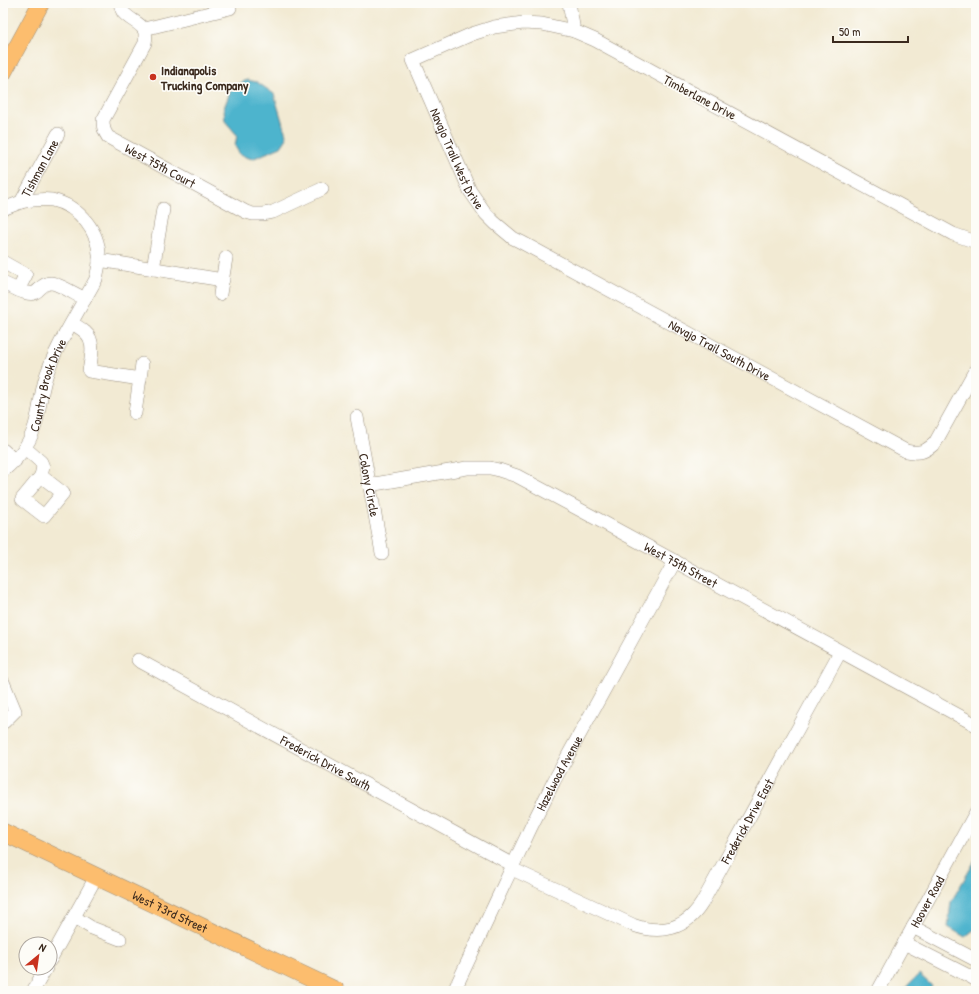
<svg xmlns="http://www.w3.org/2000/svg" width="979" height="994" viewBox="0 0 979 994" font-family="'Patrick Hand',sans-serif">
<rect width="100%" height="100%" fill="#fdfcf7"/>
<filter id="ink" filterUnits="userSpaceOnUse"><feTurbulence type="fractalNoise" baseFrequency=".025" numOctaves="2"/><feDisplacementMap in="SourceGraphic" scale="8" xChannelSelector="R" yChannelSelector="G"/><feConvolveMatrix kernelMatrix="1 2 1 2 8 2 1 2 1" color-interpolation-filters="sRGB"/></filter>
<filter id="wash" filterUnits="userSpaceOnUse"><feTurbulence type="fractalNoise" baseFrequency=".012" numOctaves="4" result="noise"/><feDisplacementMap in="SourceGraphic" scale="16" xChannelSelector="R" yChannelSelector="G"/><feGaussianBlur stdDeviation="0.9" result="paint"/><feColorMatrix in="noise" values="0 0 0 0 0 0 0 0 0 0 0 0 0 0 0 0 0 1.4 0 .05"/><feComposite in="paint" operator="in"/></filter>
<g filter="url(#wash)">
<rect width="100%" height="100%" fill="#f2ead3"/>
<path fill="#4eb4cd" stroke="#446f76" d="M247,80L257,82L274,94L287,138L281,147L252,159L240,155L235,146L237,135L225,121L224,108L232,87Z
M976,859V928L965,937L948,927L951,902Z
M919,974L932,986L929,991H904L908,985Z"/>
</g>
<g filter="url(#ink)">
<g fill="none" stroke-linecap="round" stroke-linejoin="round">
<defs>
<g id="minor">
<path id="s1" d="M120,3C121,6 121,9 123,12C133,24 149,23 145,43L103,120C103,128 104,131 108,137L246,212L253,214H263L273,212L322,189"/>
<path d="M569,3L574,31"/>
<path d="M144,29L230,8"/>
<path id="s2" d="M3,209L21,202L58,134"/>
<path id="s3" d="M976,242L953,234L595,40L574,31L542,24L523,23L494,27L472,34L413,60L470,191L486,214L495,223L513,238L521,242L906,451C920,454 925,452 935,443L976,369"/>
<path d="M99,260L223,280"/>
<path d="M3,262L26,275L18,290L3,283"/>
<path d="M153,269L163,209"/>
<path d="M18,290C42,301 36,283 51,283C58,283 78,296 85,299"/>
<path d="M220,294L226,258"/>
<path d="M72,323C76,326 81,328 85,332C96,341 91,359 89,371L140,379"/>
<path d="M135,413L142,364"/>
<path id="s4" d="M357,417L382,553"/>
<path d="M25,448L41,462L43,467L41,476"/>
<path d="M3,450L15,461"/>
<path id="s5" d="M3,471C21,456 32,441 37,418C41,401 42,384 49,368C54,354 62,340 69,327C78,311 87,295 96,279C97,273 99,267 99,261C101,232 79,206 52,200C43,199 29,200 21,202"/>
<path d="M41,476L63,493L44,516L22,499Z"/>
<path id="s6" d="M369,485L467,468H490L499,470L517,476L586,513L976,725"/>
<path id="s7" d="M138,660L513,865"/>
<path d="M3,682L15,711L4,722H3"/>
<path id="s8" d="M512,869L633,925C661,935 686,929 702,903L840,652"/>
<path d="M74,917L92,928L120,939"/>
<path d="M913,927L976,960"/>
<path d="M904,943L971,977L976,980"/>
<path d="M50,960L96,877"/>
<path d="M33,991L46,968"/>
<path id="s9" d="M454,991L531,827L554,781L675,561"/>
<path id="s10" d="M878,991L976,812"/>
</g>
<g id="major">
<path d="M3,73L41,3"/>
<path id="s11" d="M3,832L337,991"/>
</g>
</defs>
<use href="#minor" stroke="#968a78" stroke-width="14"/>
<use href="#major" stroke="#968a78" stroke-width="18"/>
<use href="#minor" stroke="#fff" stroke-width="13"/>
<use href="#major" stroke="#fcbd6e" stroke-width="17"/>
</g>
</g>
<circle fill="#c8321e" stroke="#fdfcf7" stroke-width="1.5" cx="153" cy="77" r="4"/>
<g text-anchor="middle" dominant-baseline="central" stroke-width="3.5" stroke-linejoin="round" paint-order="stroke">
<g font-size="13" font-weight="bold" fill="#3b2a1e" stroke="#fdfcf7" text-anchor="start">
<text x="161" y="70">Indianapolis<tspan x="161" dy="15">Trucking Company</tspan></text>
</g>
<g font-size="13" fill="#3b2a1e" stroke="#fdfcf7">
<text transform="translate(700 97) rotate(28)">Timberlane Drive</text>
<text stroke="none"><textPath href="#s3" startOffset="731">Navajo Trail West Drive</textPath></text>
<text stroke="none"><textPath href="#s1" startOffset="216">West 75th Court</textPath></text>
<text stroke="none"><textPath href="#s2" startOffset="58">Tishman Lane</textPath></text>
<text stroke="none"><textPath href="#s3" startOffset="1065">Navajo Trail South Drive</textPath></text>
<text stroke="none"><textPath href="#s5" startOffset="99">Country Brook Drive</textPath></text>
<text stroke="none"><textPath href="#s4" startOffset="69">Colony Circle</textPath></text>
<text stroke="none"><textPath href="#s6" startOffset="337">West 75th Street</textPath></text>
<text stroke="none"><textPath href="#s7" startOffset="214">Frederick Drive South</textPath></text>
<text stroke="none"><textPath href="#s9" startOffset="242">Hazelwood Avenue</textPath></text>
<text stroke="none"><textPath href="#s8" startOffset="306">Frederick Drive East</textPath></text>
<text stroke="none"><textPath href="#s10" startOffset="102">Hoover Road</textPath></text>
<text stroke="none"><textPath href="#s11" startOffset="185">West 73rd Street</textPath></text>
</g>
</g>
<rect width="979" height="994" fill="none" stroke="#fdfcf7" stroke-width="16"/>
<g transform="translate(38 956) rotate(29)"><circle r="19" fill="#fdfcf7" stroke="#afa8a0"/>
<path d="M0-3L7 15L0 10L-7 15Z" fill="#c8321e"/>
<text y="-6" font-size="11" font-weight="bold" text-anchor="middle" fill="#3b2a1e">N</text>
</g>
<path d="M833 36v6h75v-6" fill="none" stroke="#3b2a1e" stroke-width="2"/>
<text x="839" y="36" font-size="12" fill="#3b2a1e" stroke="#fdfcf7" stroke-width="3" paint-order="stroke">50 m</text>
</svg>
